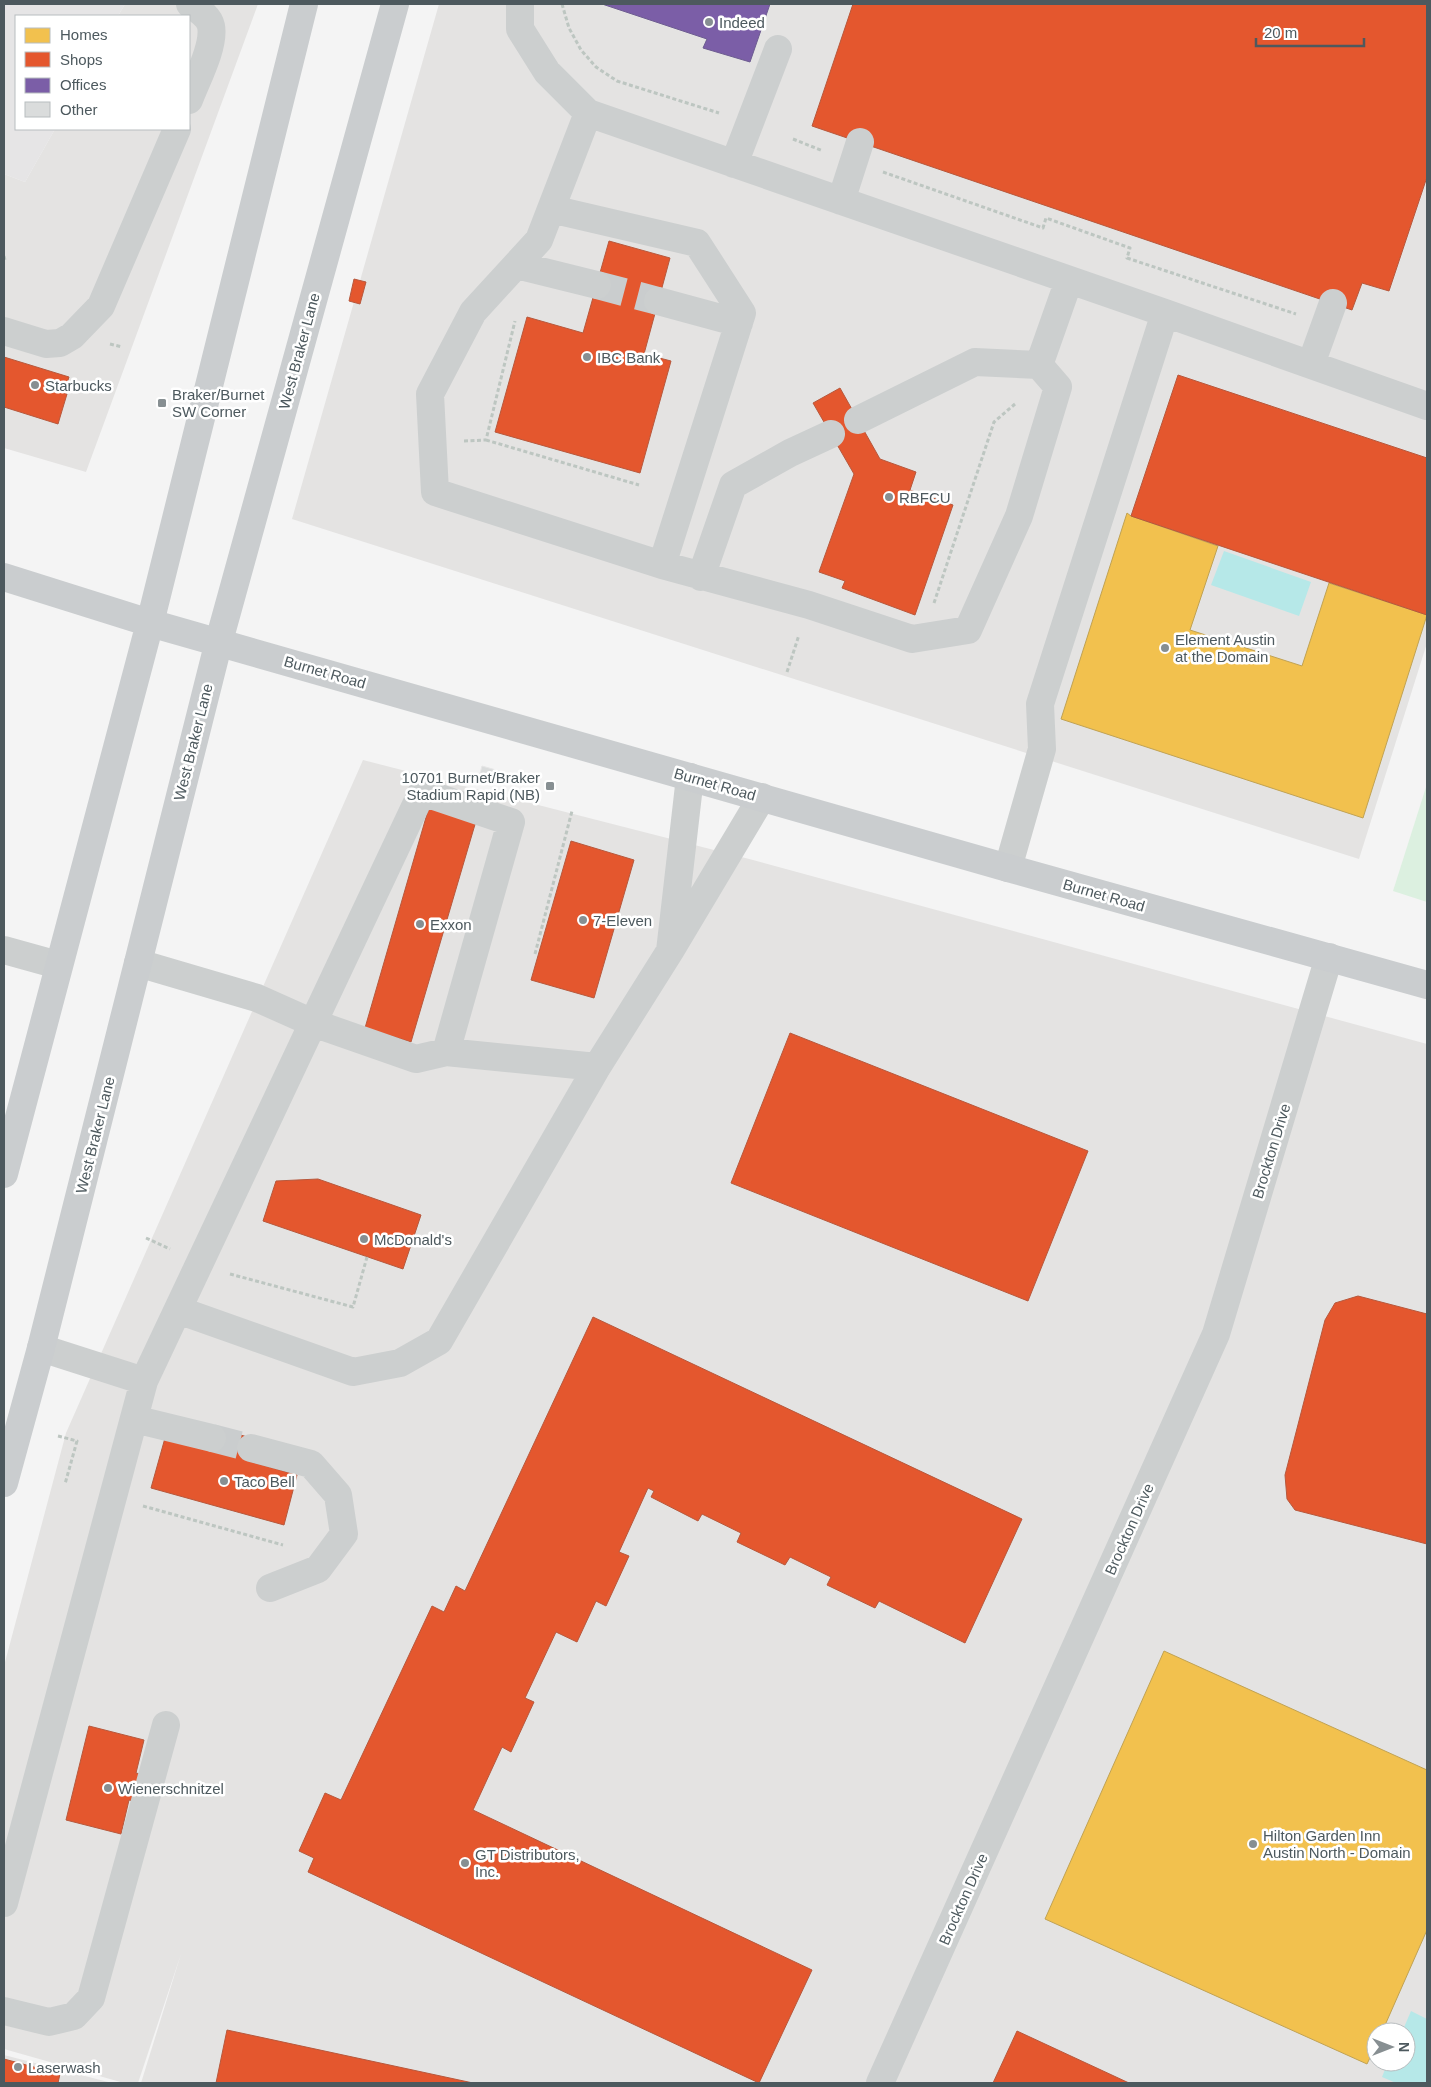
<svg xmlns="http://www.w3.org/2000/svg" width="1431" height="2087" viewBox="0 0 1431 2087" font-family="Arial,sans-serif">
<rect width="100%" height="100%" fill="#f4f4f4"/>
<path fill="#e4e3e2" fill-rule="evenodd" d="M125,4H258L86,472L4,448V174L25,182L55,129H189V16H118Z
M439,4H1427V643L1359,859L292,519Z
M363,760L753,860L1427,1044V2083H141L181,1954L138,2083H124L4,2049V1666L66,1433ZM1376,2032H1406V2062H1376Z
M4,2055L112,2083H4Z"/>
<path fill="#e6e5e6" d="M4,4H125L118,16H16V129H55L25,182L4,174Z"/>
<path fill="#dcf0e0" d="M1427,784V902L1393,891Z"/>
<path fill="#b6e8e8" d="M1224,551L1311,582L1299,616L1211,585Z
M1411,2011L1427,2019V2083H1396L1382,2077L1388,2062H1406V2032H1402Z"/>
<path fill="#f2c14e" stroke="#c0a253" d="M1127,513L1131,516L1218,546L1190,630L1302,666L1329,583L1427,615L1363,818L1061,719Z
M1164,1651L1427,1770V1930L1382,2032H1376V2045L1367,2064L1045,1919Z"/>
<path fill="#e4572e" stroke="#b7583c" d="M853,4H1427V177L1389,291L1362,283L1352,310L812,126Z
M609,241L670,258L644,354L671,361L640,473L495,432L527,317L583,333Z
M354,279L366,282L360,304L349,301Z
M4,357L69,377L64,393L67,394L58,424L4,407Z
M1178,375L1427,458V615L1131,516Z
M840,388L880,459L916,472L910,490L953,505L915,615L842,588L845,581L819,572L854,474L813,403Z
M429,807L476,821L411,1042L365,1028Z
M571,841L634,860L594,998L531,980Z
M790,1033L1088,1151L1028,1301L731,1183Z
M318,1179L421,1215L403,1269L263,1221L276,1181Z
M1358,1296L1427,1314V1544L1295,1510L1287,1499L1285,1475L1325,1320L1335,1303Z
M593,1317L1022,1519L965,1643L879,1601L875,1608L827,1585L831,1577L790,1557L785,1565L737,1542L741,1533L702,1514L698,1521L651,1497L654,1491L648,1488L619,1552L629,1556L606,1606L596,1601L577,1642L556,1632L525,1698L534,1702L511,1752L502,1747L473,1810L812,1970L759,2083L308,1872L314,1858L299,1851L325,1793L341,1800L432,1606L444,1612L456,1586L465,1591Z
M214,1427L254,1439L248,1461L297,1475L284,1525L151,1488L165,1438Z
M89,1726L144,1740L136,1773L144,1775L138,1802L129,1800L121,1834L66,1820Z
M227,2030L473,2083H216Z
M1017,2031L1129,2083H993Z
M4,2059L60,2074L58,2083H4Z"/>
<path fill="#7b5ea7" stroke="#6d5c91" d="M602,4H770L750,62L703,48L707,39Z"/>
<path fill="#dadcdc" stroke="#e6e6e6" d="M482,766L503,772L501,783L479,777Z"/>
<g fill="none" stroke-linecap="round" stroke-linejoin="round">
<path stroke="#cacdce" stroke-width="28" stroke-dasharray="28 14" stroke-linecap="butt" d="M597,285L658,301
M212,1438L251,1448"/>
<path stroke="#bdc6c1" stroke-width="3" stroke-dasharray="4 2.5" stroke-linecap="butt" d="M562,4L569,28L581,50L596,67L617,81L719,113
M793,139L823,151
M883,172L1043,228L1046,218L1130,248L1127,258L1296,314
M4,256L5,260
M110,344L122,347
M486,440L639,485
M464,441L486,440L515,321
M934,603L994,422L1015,404
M787,672L799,635
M535,954L572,811
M146,1238L170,1249
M230,1274L353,1307L367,1257
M58,1436L77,1441L65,1484
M143,1506L283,1545"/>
<path stroke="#cccfcf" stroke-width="28" d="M520,4V29L547,72L588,113L1165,313L1427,406
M189,100C196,81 215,46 211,26C209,16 197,9 190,4
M588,113L539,240L473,312L430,394L435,492L662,565L809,605L912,639L968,630L1019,516L1058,387L1039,365L975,362L858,420
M734,164L778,49
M841,201L860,142
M551,209L697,243L742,313L662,565
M516,265L597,285
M658,301L739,323
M4,331L46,344L60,343L72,336L101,306L177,129
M1311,364L1333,303
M1039,365L1069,280
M701,577L733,485L790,453L831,434
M690,777L670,951L762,797
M1008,868L1042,749L1040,704L1165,313
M4,950L58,965
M446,1052L597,1067
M178,1310L353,1372L400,1363L439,1341L597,1067L670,951
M41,1348L144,1381
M134,1419L212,1438
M251,1448L311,1464L338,1495L344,1534L318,1569L270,1588
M4,1903L144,1381L422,792L511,822L446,1052L416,1059L313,1023L257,998L138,963
M4,2011L49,2022L74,2016L91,1998L166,1725
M880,2083L1216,1334L1329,957"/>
<path stroke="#cacdcf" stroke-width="28" d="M4,577L150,623L1008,868L1427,985
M4,1174L150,623L304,4
M4,1483L41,1348L219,641L395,4"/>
</g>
<g fill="#878f92" stroke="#fff" stroke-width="2">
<circle cx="709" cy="22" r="5"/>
<circle cx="587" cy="357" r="5"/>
<circle cx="35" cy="385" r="5"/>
<rect x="157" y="398" width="10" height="10" rx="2.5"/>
<circle cx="889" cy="497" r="5"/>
<circle cx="1165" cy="648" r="5"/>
<rect x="545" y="781" width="10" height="10" rx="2.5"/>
<circle cx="583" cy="920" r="5"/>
<circle cx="420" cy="924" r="5"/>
<circle cx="364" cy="1239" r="5"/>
<circle cx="224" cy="1481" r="5"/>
<circle cx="108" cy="1788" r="5"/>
<circle cx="1253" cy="1844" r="5"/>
<circle cx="465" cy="1863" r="5"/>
<circle cx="18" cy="2067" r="5"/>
</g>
<g text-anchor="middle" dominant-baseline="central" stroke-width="5" stroke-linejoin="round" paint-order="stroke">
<g font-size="15" fill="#4d595e" stroke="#fff" text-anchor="start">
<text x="719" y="22">Indeed</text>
<text x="597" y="357">IBC Bank</text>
<text x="45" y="385">Starbucks</text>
<text x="172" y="394">Braker/Burnet<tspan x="172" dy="17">SW Corner</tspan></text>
<text x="899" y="497">RBFCU</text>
<text x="1175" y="639">Element Austin<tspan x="1175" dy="17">at the Domain</tspan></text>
<text x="540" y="777" text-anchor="end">10701 Burnet/Braker<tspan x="540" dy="17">Stadium Rapid (NB)</tspan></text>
<text x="593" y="920">7-Eleven</text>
<text x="430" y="924">Exxon</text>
<text x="374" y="1239">McDonald's</text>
<text x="234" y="1481">Taco Bell</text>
<text x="118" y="1788">Wienerschnitzel</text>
<text x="1263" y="1835">Hilton Garden Inn<tspan x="1263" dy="17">Austin North - Domain</tspan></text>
<text x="475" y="1854">GT Distributors,<tspan x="475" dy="17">Inc.</tspan></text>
<text x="28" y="2067">Laserwash</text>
</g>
<g font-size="15" fill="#4d595e" stroke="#fff">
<text transform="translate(299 351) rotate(-75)">West Braker Lane</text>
<text transform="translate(325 672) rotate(16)">Burnet Road</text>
<text transform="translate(193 742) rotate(-76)">West Braker Lane</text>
<text transform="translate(715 784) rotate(16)">Burnet Road</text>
<text transform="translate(1104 895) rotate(16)">Burnet Road</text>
<text transform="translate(95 1135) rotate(-76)">West Braker Lane</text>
<text transform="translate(1271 1151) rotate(-73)">Brockton Drive</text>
<text transform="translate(1129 1529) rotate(-66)">Brockton Drive</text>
<text transform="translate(963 1899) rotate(-66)">Brockton Drive</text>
</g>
</g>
<rect width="1431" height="2087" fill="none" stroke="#4d595e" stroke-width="10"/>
<rect x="15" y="15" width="175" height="115" fill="#ffffff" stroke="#b8bdbf"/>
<rect x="25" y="28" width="25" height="15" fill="#f2c14e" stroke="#b8bdbf"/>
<text x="60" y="40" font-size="15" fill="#4d595e">Homes</text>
<rect x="25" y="52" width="25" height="15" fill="#e4572e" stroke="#b8bdbf"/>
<text x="60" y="65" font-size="15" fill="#4d595e">Shops</text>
<rect x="25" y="78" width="25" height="15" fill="#7b5ea7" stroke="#b8bdbf"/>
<text x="60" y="90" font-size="15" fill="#4d595e">Offices</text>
<rect x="25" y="102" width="25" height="15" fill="#dadcdc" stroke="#b8bdbf"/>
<text x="60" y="115" font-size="15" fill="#4d595e">Other</text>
<g transform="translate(1391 2047) rotate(90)"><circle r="24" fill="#ffffff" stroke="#b8bdbf"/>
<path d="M0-4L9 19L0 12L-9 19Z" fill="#878f92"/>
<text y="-8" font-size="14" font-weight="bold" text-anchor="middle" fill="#4d595e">N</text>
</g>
<path d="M1256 38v8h108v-8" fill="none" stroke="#4d595e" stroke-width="2.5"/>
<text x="1264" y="38" font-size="15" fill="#4d595e" stroke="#ffffff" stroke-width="4" paint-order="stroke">20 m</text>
</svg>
